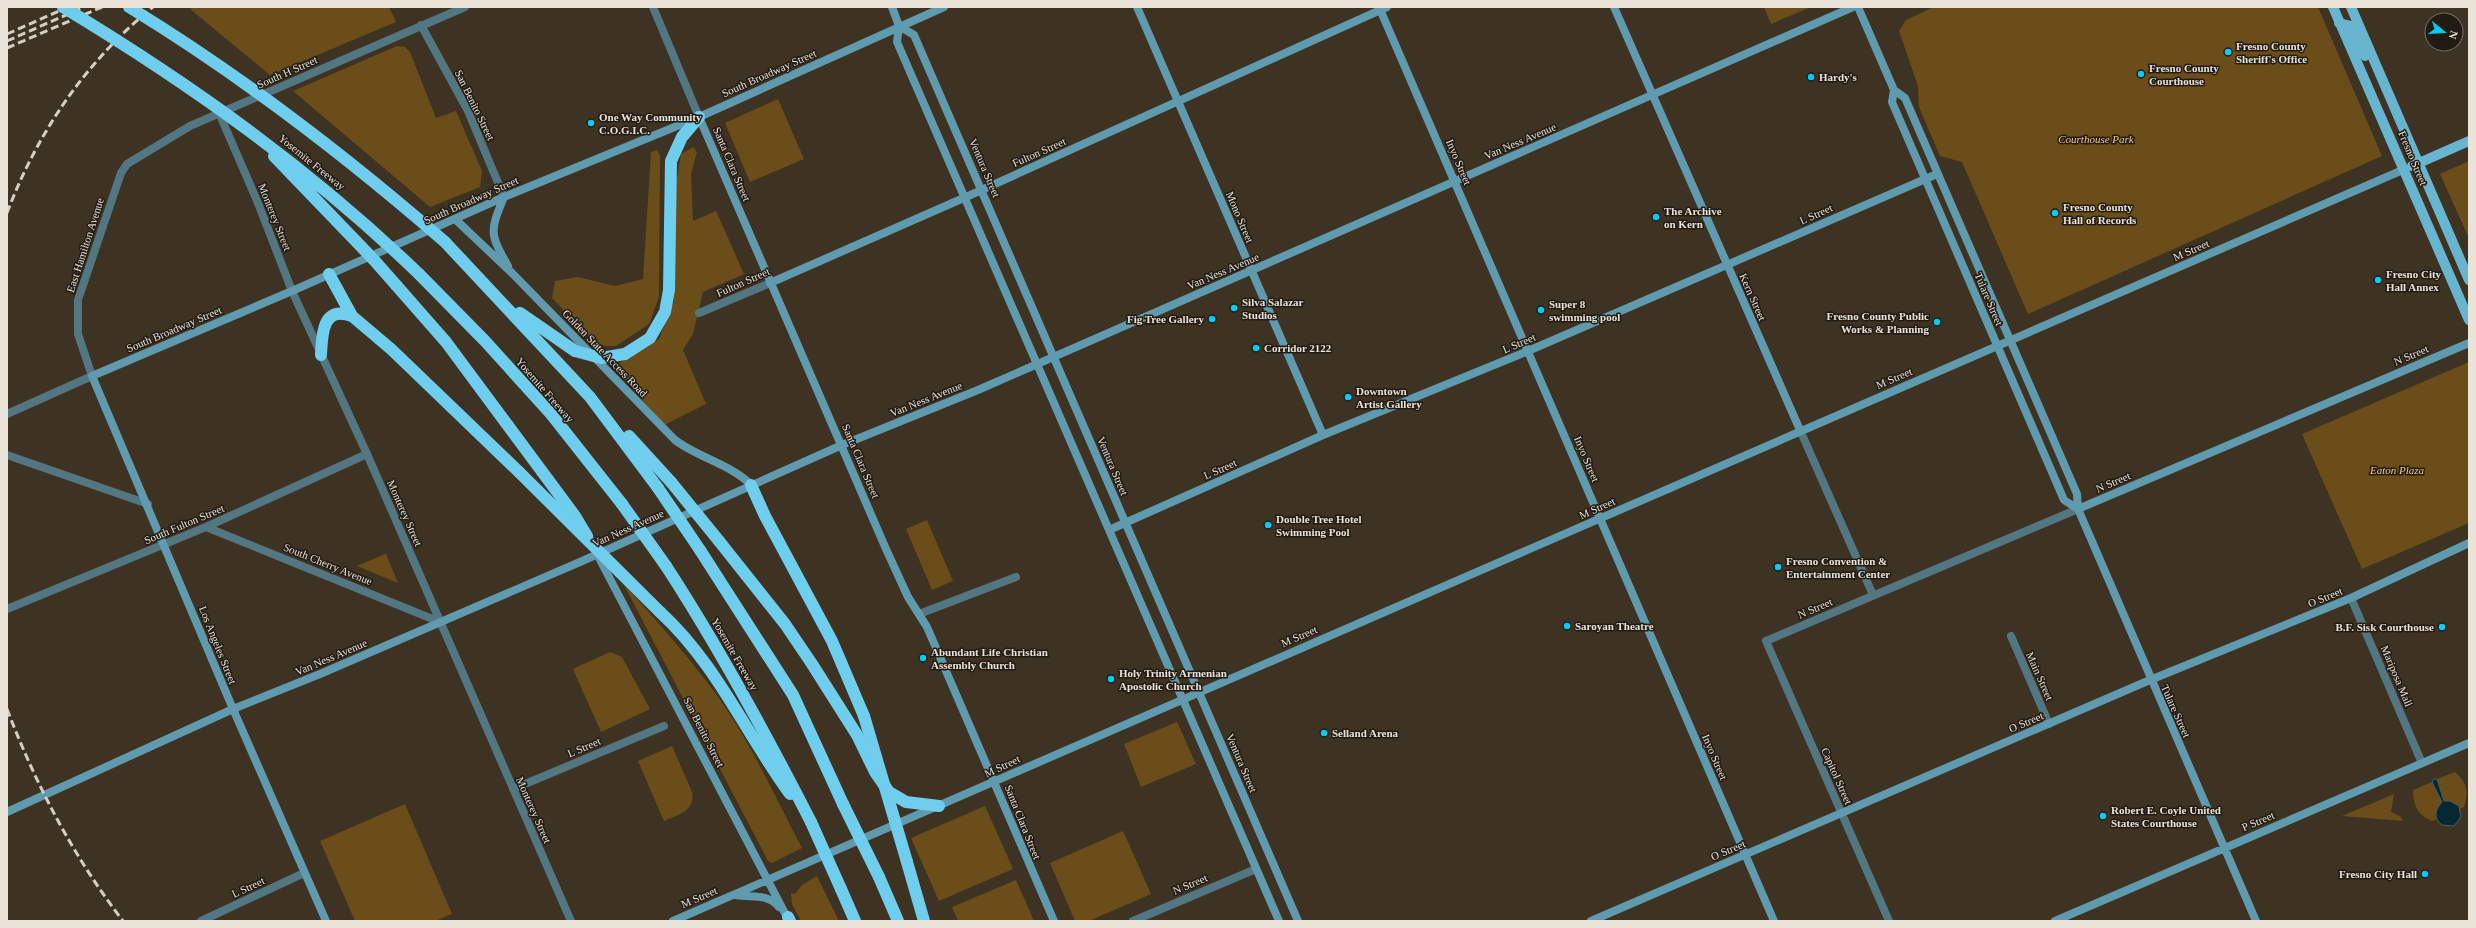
<svg xmlns="http://www.w3.org/2000/svg" width="2476" height="928" viewBox="0 0 2476 928" font-family="Georgia,serif">
<rect width="100%" height="100%" fill="#3e3322"/>
<path fill="#6a4d19" d="M195,7H389L396,22L270,75L190,9Z
M1764,7H1811L1771,24Z
M1934,7H2318L2382,156L2028,314L1962,162L1940,156L1919,107L1918,86L1899,31L1906,20Z
M397,46L405,47L410,52L436,118L456,111L482,171L480,187L430,207L293,91Z
M778,99L804,159L750,182L725,123Z
M693,147L697,152L691,174L693,221L716,211L744,274L703,292L693,334L683,350L706,404L664,425L613,367L659,339L674,301V196L681,154Z
M657,150L660,156L659,297L649,324L616,346H599L552,298L555,281L578,277L615,286L643,279L651,152Z
M2469,161V236H2468L2440,174Z
M2469,362V523L2362,569L2302,434Z
M927,520L953,581L932,590L906,529Z
M385,554H386L398,583L357,566Z
M623,583C654,618 685,652 713,690C749,738 774,795 802,848L772,863L768,861Z
M610,652L622,657L650,709L601,732L573,669Z
M1177,722L1196,764L1141,787L1124,744Z
M672,746L692,792C696,811 677,815 664,821L638,761Z
M2455,772C2467,782 2469,792 2464,807L2460,809L2450,801H2444L2437,779Z
M2432,782L2442,802L2438,806L2437,819L2432,821C2418,815 2413,806 2413,790Z
M2394,794L2391,812L2400,816L2403,821L2342,816Z
M405,804L452,914L435,921H355L320,841Z
M985,806L1013,869L939,901L911,838Z
M1123,831L1151,894L1089,921H1075L1050,863Z
M817,876L839,921H801L792,904L791,893L795,894L802,885Z
M1016,880L1034,921H958L952,907Z"/>
<path fill="#072731" stroke="#4b5f63" d="M2434,779H2437L2444,801H2450L2459,806L2461,817L2454,826L2442,825C2433,818 2435,810 2442,802L2432,782Z"/>
<g fill="none" stroke-linecap="round" stroke-linejoin="round">
<path stroke="#527682" stroke-width="8" d="M653,7L699,117
M421,25L468,111L504,197
M219,113L258,203L292,291L367,454L571,921
M699,313L770,283
M7,414L92,376L78,334V300L121,173L127,164L190,126L465,7
M1800,430L1873,595
M7,455L148,504
M206,527L440,622
M2351,598L2422,763
M7,609L206,527L367,454
M919,614L1016,577
M2011,636L2049,724
M513,789L664,726
M201,921L304,873
M1133,921L1256,869
M1889,921L1766,641L2078,509"/>
<path stroke="#5f9aae" stroke-width="8" d="M892,7L899,26L897,42L1279,921
M1137,7L1323,435
M1379,7L1774,921
M1614,7L1800,430
M1858,7L1894,90L1905,98L2077,494L2078,509L2256,921
M899,26L914,35L1298,921
M1894,90L1892,102L2064,500L2078,509
M699,117L886,549L908,597L927,627L1054,921
M504,197C490,231 489,233 508,266
M455,219L512,273L675,440C697,457 734,466 751,485
M770,283L966,197L1387,7
M2078,509L2469,343
M1109,530L1323,435L1528,351L1937,174
M597,554L789,921
M7,812L233,709L320,674L580,562L842,445L978,390L1853,7
M736,895C752,898 768,893 779,907
M326,921L233,709L92,376L292,291L504,197L699,117L944,7
M673,921L2405,169
M1591,921L2150,680L2351,598L2469,543
M2055,921L2469,743"/>
<path stroke="#67b5cf" stroke-width="10" d="M2333,7L2469,320
M2351,7L2469,280
M2339,23L2351,26L2365,56
M2412,166L2469,141"/>
<path stroke="#6fceee" stroke-width="12" d="M445,242L590,397L658,488
M329,274L352,316L391,349L519,472
M419,274L485,341L551,414L622,504
M396,285L446,342L575,516L587,536
M520,313L575,351
M625,354L650,338L665,312L669,290L671,161L682,137L699,117
M321,355C322,335 322,305 352,316
M629,436L671,482
M751,485L765,516L832,641L864,716
M719,541L785,624L812,664L857,735L875,772L889,792L906,802L939,806
M700,550L793,695L843,804
M666,566C720,649 766,734 811,822
M660,612C716,663 746,734 790,794
M907,862L924,921
M879,877L898,921
M841,889L855,921
M788,917L790,921"/>
<path stroke="#d5cec2" stroke-width="3" stroke-dasharray="8 4" stroke-linecap="butt" d="M7,34L68,7
M7,41L84,7
M7,48L102,7
M7,213C37,133 86,61 153,7
M7,709C36,785 73,856 123,921"/>
<path stroke="#6fceee" stroke-width="12" d="M63,7C192,85 310,169 419,274
M129,7C242,76 346,156 445,242
M274,156L374,260L396,285
M575,351L601,358L625,354
M519,472L660,612
M671,482L719,541
M658,488L700,550
M622,504L666,566
M864,716L907,862
M843,804L879,877
M811,822L841,889"/>
</g>
<g fill="#00cbf9" stroke="#211b14" stroke-width="1.5">
<circle cx="2228" cy="52" r="4"/>
<circle cx="2141" cy="74" r="4"/>
<circle cx="1811" cy="77" r="4"/>
<circle cx="591" cy="123" r="4"/>
<circle cx="2055" cy="213" r="4"/>
<circle cx="1656" cy="217" r="4"/>
<circle cx="2378" cy="280" r="4"/>
<circle cx="1234" cy="308" r="4"/>
<circle cx="1541" cy="310" r="4"/>
<circle cx="1212" cy="319" r="4"/>
<circle cx="1937" cy="322" r="4"/>
<circle cx="1256" cy="348" r="4"/>
<circle cx="1348" cy="397" r="4"/>
<circle cx="1268" cy="525" r="4"/>
<circle cx="1778" cy="567" r="4"/>
<circle cx="1567" cy="626" r="4"/>
<circle cx="2442" cy="627" r="4"/>
<circle cx="923" cy="658" r="4"/>
<circle cx="1111" cy="679" r="4"/>
<circle cx="1324" cy="733" r="4"/>
<circle cx="2103" cy="816" r="4"/>
<circle cx="2425" cy="874" r="4"/>
</g>
<g text-anchor="middle" dominant-baseline="central" stroke-width="3" stroke-linejoin="round" paint-order="stroke">
<g font-size="11" font-weight="bold" fill="#eae3d8" stroke="#211b14" text-anchor="start">
<text x="2236" y="46">Fresno County<tspan x="2236" dy="13">Sheriff's Office</tspan></text>
<text x="2149" y="68">Fresno County<tspan x="2149" dy="13">Courthouse</tspan></text>
<text x="1819" y="77">Hardy's</text>
<text x="599" y="117">One Way Community<tspan x="599" dy="13">C.O.G.I.C.</tspan></text>
<text x="2063" y="207">Fresno County<tspan x="2063" dy="13">Hall of Records</tspan></text>
<text x="1664" y="211">The Archive<tspan x="1664" dy="13">on Kern</tspan></text>
<text x="2386" y="274">Fresno City<tspan x="2386" dy="13">Hall Annex</tspan></text>
<text x="1242" y="302">Silva Salazar<tspan x="1242" dy="13">Studios</tspan></text>
<text x="1549" y="304">Super 8<tspan x="1549" dy="13">swimming pool</tspan></text>
<text x="1929" y="316" text-anchor="end">Fresno County Public<tspan x="1929" dy="13">Works &amp; Planning</tspan></text>
<text x="1204" y="319" text-anchor="end">Fig Tree Gallery</text>
<text x="1264" y="348">Corridor 2122</text>
<text x="1356" y="391">Downtown<tspan x="1356" dy="13">Artist Gallery</tspan></text>
<text x="1276" y="519">Double Tree Hotel<tspan x="1276" dy="13">Swimming Pool</tspan></text>
<text x="1786" y="561">Fresno Convention &amp;<tspan x="1786" dy="13">Entertainment Center</tspan></text>
<text x="1575" y="626">Saroyan Theatre</text>
<text x="2434" y="627" text-anchor="end">B.F. Sisk Courthouse</text>
<text x="931" y="652">Abundant Life Christian<tspan x="931" dy="13">Assembly Church</tspan></text>
<text x="1119" y="673">Holy Trinity Armenian<tspan x="1119" dy="13">Apostolic Church</tspan></text>
<text x="1332" y="733">Selland Arena</text>
<text x="2111" y="810">Robert E. Coyle United<tspan x="2111" dy="13">States Courthouse</tspan></text>
<text x="2417" y="874" text-anchor="end">Fresno City Hall</text>
</g>
<g font-size="11" fill="#eae3d8" stroke="#211b14">
<text transform="translate(287 72) rotate(-24)">South H Street</text>
<text transform="translate(769 73) rotate(-24)">South Broadway Street</text>
<text transform="translate(475 105) rotate(64)">San Benito Street</text>
<text transform="translate(1520 141) rotate(-23)">Van Ness Avenue</text>
<text transform="translate(1039 152) rotate(-24)">Fulton Street</text>
<text transform="translate(2413 158) rotate(67)">Fresno Street</text>
<text transform="translate(312 162) rotate(39)">Yosemite Freeway</text>
<text transform="translate(1459 162) rotate(67)">Inyo Street</text>
<text transform="translate(732 164) rotate(67)">Santa Clara Street</text>
<text transform="translate(985 168) rotate(67)">Ventura Street</text>
<text transform="translate(471 200) rotate(-24)">South Broadway Street</text>
<text transform="translate(1816 214) rotate(-24)">L Street</text>
<text transform="translate(275 217) rotate(68)">Monterey Street</text>
<text transform="translate(1240 217) rotate(67)">Mono Street</text>
<text transform="translate(85 245) rotate(-72)">East Hamilton Avenue</text>
<text transform="translate(2191 250) rotate(-23)">M Street</text>
<text transform="translate(1223 271) rotate(-23)">Van Ness Avenue</text>
<text transform="translate(743 282) rotate(-24)">Fulton Street</text>
<text transform="translate(1753 297) rotate(66)">Kern Street</text>
<text transform="translate(1989 299) rotate(67)">Tulare Street</text>
<text transform="translate(174 329) rotate(-23)">South Broadway Street</text>
<text transform="translate(1519 343) rotate(-23)">L Street</text>
<text transform="translate(605 353) rotate(46)">Golden State Access Road</text>
<text transform="translate(2411 355) rotate(-23)">N Street</text>
<text transform="translate(1894 378) rotate(-23)">M Street</text>
<text transform="translate(545 390) rotate(49)">Yosemite Freeway</text>
<text transform="translate(926 399) rotate(-22)">Van Ness Avenue</text>
<text transform="translate(1587 459) rotate(67)">Inyo Street</text>
<text transform="translate(861 461) rotate(67)">Santa Clara Street</text>
<text transform="translate(1113 466) rotate(67)">Ventura Street</text>
<text transform="translate(1220 469) rotate(-24)">L Street</text>
<text transform="translate(2113 482) rotate(-23)">N Street</text>
<text transform="translate(1597 508) rotate(-24)">M Street</text>
<text transform="translate(405 513) rotate(66)">Monterey Street</text>
<text transform="translate(184 524) rotate(-23)">South Fulton Street</text>
<text transform="translate(628 528) rotate(-24)">Van Ness Avenue</text>
<text transform="translate(328 564) rotate(22)">South Cherry Avenue</text>
<text transform="translate(2325 597) rotate(-22)">O Street</text>
<text transform="translate(1815 608) rotate(-23)">N Street</text>
<text transform="translate(1299 636) rotate(-23)">M Street</text>
<text transform="translate(218 645) rotate(68)">Los Angeles Street</text>
<text transform="translate(735 654) rotate(60)">Yosemite Freeway</text>
<text transform="translate(331 657) rotate(-23)">Van Ness Avenue</text>
<text transform="translate(2040 676) rotate(66)">Main Street</text>
<text transform="translate(2397 676) rotate(67)">Mariposa Mall</text>
<text transform="translate(2176 711) rotate(66)">Tulare Street</text>
<text transform="translate(2026 722) rotate(-23)">O Street</text>
<text transform="translate(704 732) rotate(63)">San Benito Street</text>
<text transform="translate(584 747) rotate(-23)">L Street</text>
<text transform="translate(1715 757) rotate(67)">Inyo Street</text>
<text transform="translate(1242 763) rotate(67)">Ventura Street</text>
<text transform="translate(1002 766) rotate(-25)">M Street</text>
<text transform="translate(1837 776) rotate(66)">Capitol Street</text>
<text transform="translate(534 810) rotate(66)">Monterey Street</text>
<text transform="translate(2258 821) rotate(-23)">P Street</text>
<text transform="translate(1023 822) rotate(68)">Santa Clara Street</text>
<text transform="translate(1728 850) rotate(-23)">O Street</text>
<text transform="translate(1190 884) rotate(-23)">N Street</text>
<text transform="translate(248 887) rotate(-25)">L Street</text>
<text transform="translate(699 897) rotate(-23)">M Street</text>
</g>
<g font-size="11" font-style="italic" fill="#fbcd84" stroke="#211b14">
<text x="2096" y="139">Courthouse Park</text>
<text x="2397" y="470">Eaton Plaza</text>
</g>
</g>
<rect width="2476" height="928" fill="none" stroke="#eae3d8" stroke-width="16"/>
<g transform="translate(2444 32) rotate(108)"><circle r="19" fill="#211b14" stroke="#716b62"/>
<path d="M0-3L7 15L0 10L-7 15Z" fill="#00cbf9"/>
<text y="-6" font-size="11" font-weight="bold" text-anchor="middle" fill="#eae3d8">N</text>
</g>
</svg>
